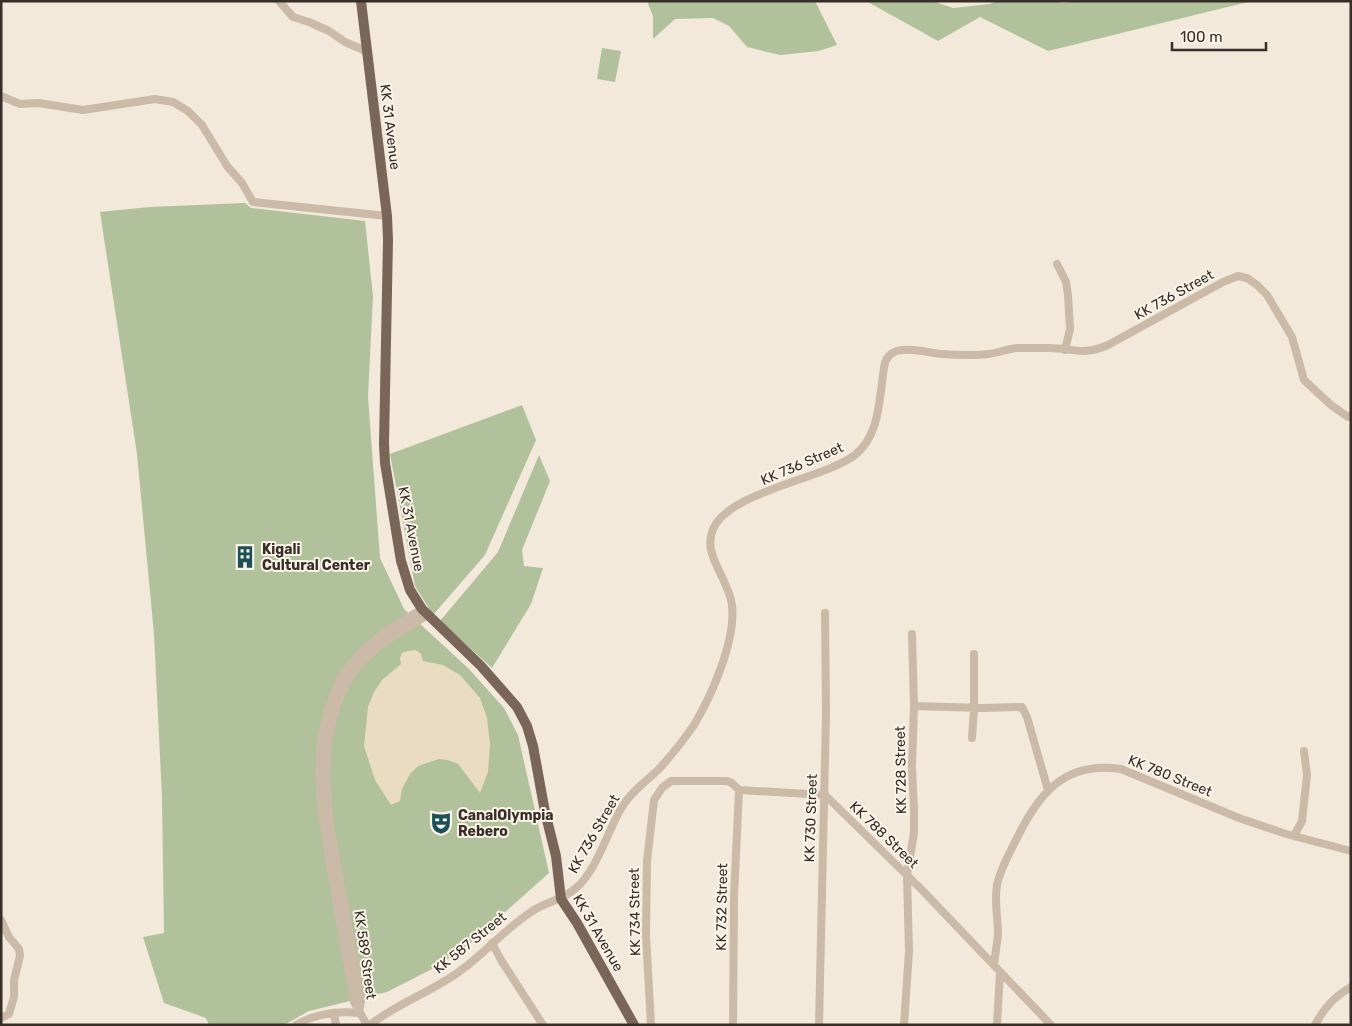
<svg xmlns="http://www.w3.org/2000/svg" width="1352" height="1026" viewBox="0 0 1352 1026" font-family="Rubik,sans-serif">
<rect width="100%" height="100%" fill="#f2e9db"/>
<path fill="#b1c19b" d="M647,1H815L837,45L819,51L780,55L747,47L729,26L713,18L675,19L653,39V16Z
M866,1H932L953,8L990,4L996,1H1055L1062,3L1084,1H1252L1048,51L980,17L938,41Z
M602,48L621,51L615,82L597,79Z
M245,203L251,208L365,221L373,296L368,397L380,558L404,609L469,669L504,708L518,735L549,873L467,946L434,968L387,992L309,1011L284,1025H209L206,1018L164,1003L143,937L164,933L162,797L154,634L137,454L100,212L149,207Z
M522,405L536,440L485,555L433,615L415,586L390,454Z
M539,455L550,481L522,550L524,566L543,568L531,604L492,668L440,621L498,552Z"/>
<path fill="#eadcc2" d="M416,650L421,654L423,661L443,665L460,675L480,698L487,718L490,744L488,772L480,793L458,764L448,760L439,759L418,766L410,774L402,789L400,801L391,805L375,780L364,746L368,707L374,692L382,680L401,664L400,658L402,653L408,651Z"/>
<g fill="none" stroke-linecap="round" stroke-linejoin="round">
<path stroke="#cabaa7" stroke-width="8" d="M279,1L293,17L309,22L329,31L345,42L366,51
M1,96L20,104L38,103L83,110L155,99L173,102L188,111L202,125L227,166L242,183L253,202L387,216
M1057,264L1066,282L1068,295L1070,329L1065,350
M914,706L981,708L1022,707L1027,717L1048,790
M972,738L974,708V654
M1294,836L1302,821L1307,775L1304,751
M1,920L9,937L19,949L20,956L14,980V997L9,1014L1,1018
M492,943L501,960L543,1025
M994,965C995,955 997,944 998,934C998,918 994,901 997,885C1000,870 1008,856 1015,842C1037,796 1063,760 1121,769L1239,818L1286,834L1351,851
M334,1013L336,1025
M359,1013L361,1001C355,966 349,931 343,896C330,827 311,748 347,683C364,651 398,633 428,615
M296,1025C315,1014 338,1011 359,1013
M367,1025L354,1002L330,865L322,813L319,775L321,741L327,713L340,678L360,653L382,634L422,609
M370,1025C397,1003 432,992 460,971C485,953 505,929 531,912C545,902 563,900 576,888C596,872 608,830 622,807C631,792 645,782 658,770C671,756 683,741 694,725C712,695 736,640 732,605C728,577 702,555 713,529C730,491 821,480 855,455C879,436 879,402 883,375C884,368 884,359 891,354C902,345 929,353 942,354C957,355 973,356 988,354C998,353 1007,349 1017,348C1026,348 1036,348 1046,348C1072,347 1081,357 1108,345L1223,282L1238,276L1247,278L1257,285L1267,295L1292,337L1304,380L1331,405L1348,417L1351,415
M651,1025L646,935L647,861L654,800L662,788L671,781H727L732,783L739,790L825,795L923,891L1051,1025
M733,1025L734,897L739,790
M819,1025L826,714L825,613
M904,1025L909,951L907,875L914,833V810L912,767L914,706L912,634
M997,1025L1000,972
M1315,1025C1324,1008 1334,997 1351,987"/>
<path stroke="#796658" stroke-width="10" d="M361,1L387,216L388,240L384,444L385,463L401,561L410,590L422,609L481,666L517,707L527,726L533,746L545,812L556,856L561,899L577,923L634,1025"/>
</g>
<defs>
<symbol id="building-bare" viewBox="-9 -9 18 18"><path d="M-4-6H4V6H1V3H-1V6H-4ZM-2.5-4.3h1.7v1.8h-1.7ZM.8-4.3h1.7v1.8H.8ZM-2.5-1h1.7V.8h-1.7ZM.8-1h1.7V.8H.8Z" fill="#1c5059" stroke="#faf3e8" stroke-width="2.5" paint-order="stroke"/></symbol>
<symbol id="theatre-bare" viewBox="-9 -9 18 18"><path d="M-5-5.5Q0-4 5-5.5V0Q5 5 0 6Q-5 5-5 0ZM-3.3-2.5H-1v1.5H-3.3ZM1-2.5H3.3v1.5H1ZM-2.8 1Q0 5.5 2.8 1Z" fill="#1c5059" stroke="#faf3e8" stroke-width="2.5" paint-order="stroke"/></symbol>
</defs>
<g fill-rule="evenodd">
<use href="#building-bare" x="229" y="541" width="32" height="32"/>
<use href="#theatre-bare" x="425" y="807" width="32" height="32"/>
</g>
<g text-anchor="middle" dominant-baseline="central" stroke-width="4" stroke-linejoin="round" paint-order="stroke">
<g font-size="14" fill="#372e28" stroke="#faf3e8">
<text transform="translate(390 127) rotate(83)">KK 31 Avenue</text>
<text transform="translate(1174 295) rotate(-29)">KK 736 Street</text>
<text transform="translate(802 464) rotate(-23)">KK 736 Street</text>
<text transform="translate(411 529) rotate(79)">KK 31 Avenue</text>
<text transform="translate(901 770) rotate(-91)">KK 728 Street</text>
<text transform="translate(1170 776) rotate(22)">KK 780 Street</text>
<text transform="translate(811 818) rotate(-88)">KK 730 Street</text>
<text transform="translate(594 834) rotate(-60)">KK 736 Street</text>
<text transform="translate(884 835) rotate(44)">KK 788 Street</text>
<text transform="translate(722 907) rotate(-89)">KK 732 Street</text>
<text transform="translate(635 912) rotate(-91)">KK 734 Street</text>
<text transform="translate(598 933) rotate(60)">KK 31 Avenue</text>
<text transform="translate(470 943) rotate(-39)">KK 587 Street</text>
<text transform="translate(365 955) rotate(82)">KK 589 Street</text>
</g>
<g font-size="14" font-weight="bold" fill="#372e28" stroke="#faf3e8" text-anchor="start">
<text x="262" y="549">Kigali<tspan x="262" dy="16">Cultural Center</tspan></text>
<text x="458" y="815">CanalOlympia<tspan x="458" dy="16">Rebero</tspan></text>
</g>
</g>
<rect width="1352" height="1026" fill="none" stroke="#372e28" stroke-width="5"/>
<path d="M1172 42v8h94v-8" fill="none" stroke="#372e28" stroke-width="2.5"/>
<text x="1180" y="42" font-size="15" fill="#372e28" stroke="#faf3e8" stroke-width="4" paint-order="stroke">100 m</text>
</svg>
